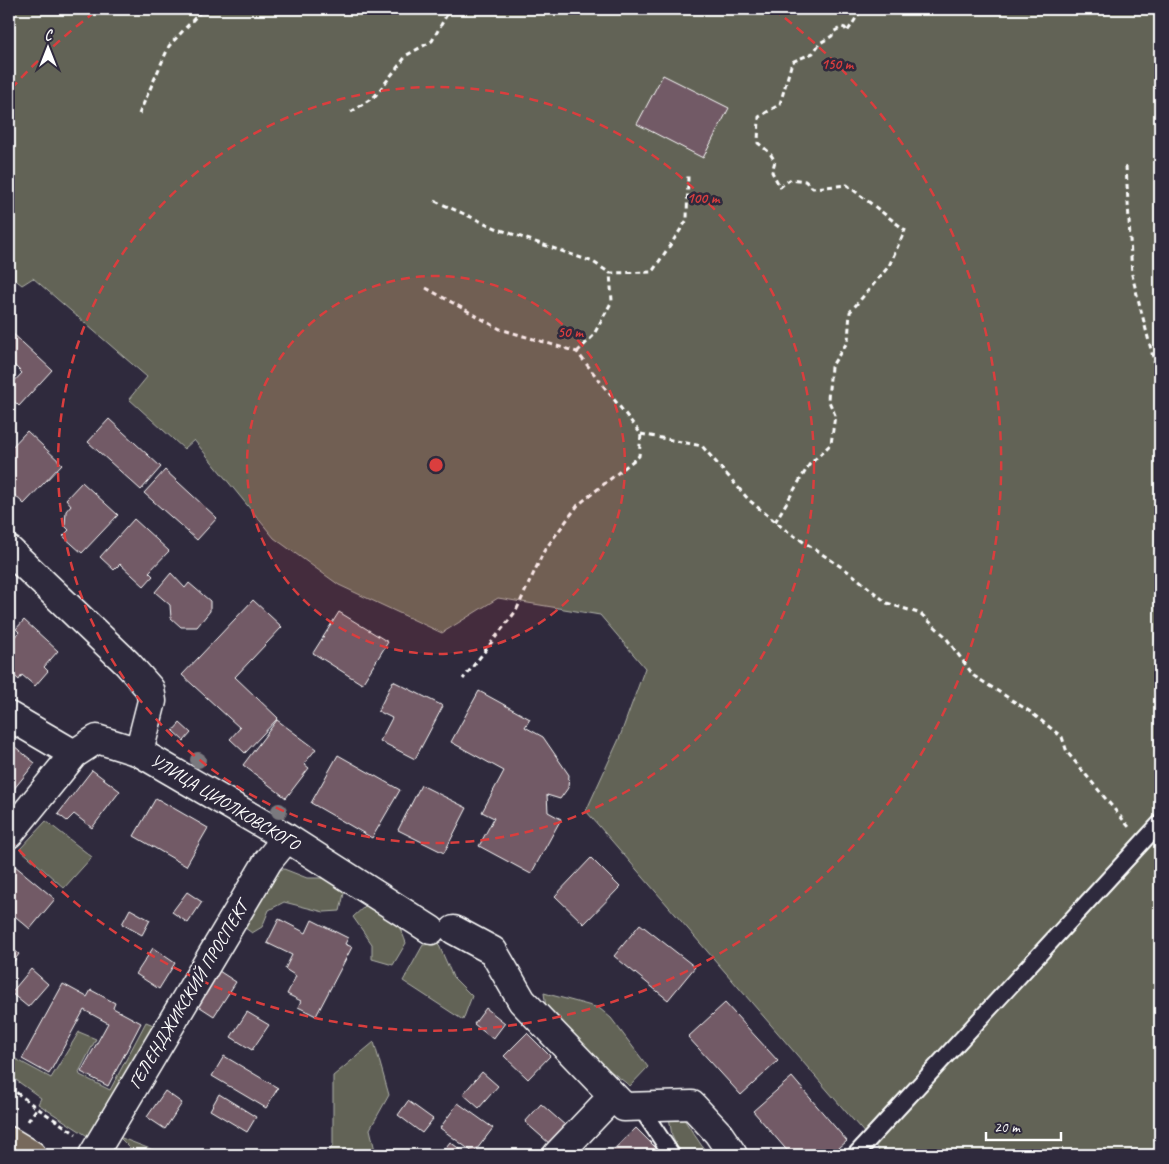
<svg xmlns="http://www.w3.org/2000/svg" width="1169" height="1164" viewBox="0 0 1169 1164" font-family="Caveat,sans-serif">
<rect width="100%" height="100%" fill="#2f2a3d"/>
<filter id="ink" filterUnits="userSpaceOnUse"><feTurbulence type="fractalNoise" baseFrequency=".02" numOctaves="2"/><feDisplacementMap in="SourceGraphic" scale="10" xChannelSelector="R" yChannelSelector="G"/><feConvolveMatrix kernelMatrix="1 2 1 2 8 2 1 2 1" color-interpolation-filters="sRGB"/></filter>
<g filter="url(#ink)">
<path fill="#626456" stroke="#b0b2aa" d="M9,9H1160V1155H875L879,1150L586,811L619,739L645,668L600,615L498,598L442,633L339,585L274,538L194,440L184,449L129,399L147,377L33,278L22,285L9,275Z
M46,821L92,857L64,888L20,849Z
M284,869L307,878H332L345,889L340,911L324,912L284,902L269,910L262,927L252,933L241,925L269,870Z
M365,906C389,913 398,919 406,943L393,965L372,959V944L353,917Z
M438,943L453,977L472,996L463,1020L403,981L423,945Z
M544,993L599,1008L611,1018L648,1067L630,1086L548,1023Z
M146,1022L156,1026L89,1137L38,1104L41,1098L9,1075V1063L12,1057L51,1078L79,1032L96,1039L79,1072L80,1075L110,1090Z
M374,1042L389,1095L370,1129L376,1155H327L333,1145V1076Z
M677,1109L708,1155H681L672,1136L669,1117Z
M119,1137L166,1155H137Z"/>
<path fill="#725a66" stroke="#fff" d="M663,75L729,108L703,158L637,124Z
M9,330L52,370L19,406L9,396V387L22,373L9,360Z
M109,419L161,467L141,490L88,442Z
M27,431L62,464L24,504L9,490V450Z
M165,470L217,518L197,540L144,493Z
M82,482L118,515L82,553L63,536L69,530L65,526L66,511L71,505L66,499Z
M134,519L169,551L149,572L153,576L144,586L120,564L114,570L100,557Z
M171,573L185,588L189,583L210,601V611L197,627H181L171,618L170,605L155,592Z
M253,600L282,627L235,677L278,718L245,753L230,739L240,728L182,675Z
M339,612L388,642L362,684L313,653Z
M24,620L58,651L44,667L48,671L35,686L22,675L19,680L9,671V643L19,632L16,629Z
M393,681L443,706L415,759L380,741L392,718L378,711Z
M479,691L530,719L525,727L543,737L569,775L568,788L560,799L547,795L548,812L561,819L531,874L479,846L494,818L482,812L504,771L451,742Z
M277,720L316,749L304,764L309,768L286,798L243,765Z
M180,723L191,733L184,741L173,731Z
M9,742L35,763L9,795Z
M338,755L400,790L372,838L311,803Z
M92,770L120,791L92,828L74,814L67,821L58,814Z
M421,785L467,808L444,853L398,830Z
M156,798L208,828L186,866L134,836Z
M591,858L620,887L584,924L555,896Z
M9,861L55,899L30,929L9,911Z
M187,892L202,902L188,923L172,912Z
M130,909L150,920L142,935L122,924Z
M279,919L306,933L312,920L348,938L345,944L352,947L316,1016L298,1007L301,1001L287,994L296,976L285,969L292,955L267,943Z
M640,924L695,967L668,1000L614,956Z
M9,946L19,954L9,968Z
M153,948L175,963L159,989L136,974Z
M31,969L48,984L28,1007L11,993Z
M219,971L236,982L214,1016L197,1005Z
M63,984L87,997L91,990L115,1003L113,1008L141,1023L108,1086L81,1072L108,1023L84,1010L49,1074L22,1059Z
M725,1003L778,1061L741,1095L688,1037Z
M486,1008L505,1023L493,1039L474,1024Z
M247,1012L269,1025L252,1050L231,1037Z
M527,1033L550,1056L528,1079L504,1056Z
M224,1056L278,1088L266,1108L212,1076Z
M482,1072L498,1086L479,1108L463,1094Z
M792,1077L847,1141L831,1155H791L753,1111Z
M165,1091L182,1103L165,1129L147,1117Z
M219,1094L256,1117L247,1132L210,1110Z
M408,1101L433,1119L422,1133L398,1115Z
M458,1103L493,1128L474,1153L440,1128Z
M541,1104L566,1126L550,1144L525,1122Z
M636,1128L663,1155H608Z
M450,1142L468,1155H440Z
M582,1147L591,1155H574Z"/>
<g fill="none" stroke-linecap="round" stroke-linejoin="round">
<defs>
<path id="lane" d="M640,1107L672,1155
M855,1155L1160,823"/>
<path id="street" d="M9,550L127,663L150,689L152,701L139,752
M9,716L74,754
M9,834L74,754L97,739L139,752L287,838L431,930
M454,930L493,951L522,1001L624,1107L692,1105L718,1133L733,1155
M93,1155L268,861L287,838
M557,1155L613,1096"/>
<path id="primary" d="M9,1141L32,1155"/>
</defs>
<use href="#lane" stroke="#fff" stroke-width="19"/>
<use href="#street" stroke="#fff" stroke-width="31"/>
<use href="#primary" stroke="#fff" stroke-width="31"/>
<path stroke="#fff" stroke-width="3" stroke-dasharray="5 4" stroke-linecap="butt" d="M351,112L375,96L407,55L432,41L450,9
M139,114L169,46L203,9
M1126,166L1132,275L1155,365L1160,372
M435,201L498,229L593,262L610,273L652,272L687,220L688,175
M426,288L500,329L577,352L641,434L639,456L578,505L544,551L516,611L463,679
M577,352L593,336L612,301L610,273
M641,434L702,446L749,500L784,529L852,574L887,603L921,614L944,635L974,676L1029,711L1062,737L1067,752L1129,827
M775,522L809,465L831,444L835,415L828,399L831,367L848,341L850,312L889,266L905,230L847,185L813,188L805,181L791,179L780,187L772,172L775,161L769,152L758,143L759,117L780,104L792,62L813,53L820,43L832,36L833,32L842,27L845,28L847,32L862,9
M9,1087L37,1108L76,1134
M28,1121L37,1108"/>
<use href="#lane" stroke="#2f2a3d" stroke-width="15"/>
<use href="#street" stroke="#2f2a3d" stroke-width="28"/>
<use href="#primary" stroke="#77695c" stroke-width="28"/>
</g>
<g fill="#7a797e">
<circle cx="198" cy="760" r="8"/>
<circle cx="279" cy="811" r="8"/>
</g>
</g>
<circle cx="436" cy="465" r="189" fill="#da3e3e" fill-opacity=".12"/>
<g fill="none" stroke="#da3e3e" stroke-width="2.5" stroke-dasharray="9 6">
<circle cx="436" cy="465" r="189"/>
<circle cx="436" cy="465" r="378"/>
<path d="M11 89A567 567 0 0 1 99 9M773 9A567 567 0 1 1 11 841"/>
</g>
<g text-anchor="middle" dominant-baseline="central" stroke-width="5" stroke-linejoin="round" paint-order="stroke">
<g font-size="18" fill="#fff" stroke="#2f2a3d">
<text transform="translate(225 802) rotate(31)">УЛИЦА ЦИОЛКОВСКОГО</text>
<text transform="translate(188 995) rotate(-59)">ГЕЛЕНДЖИКСКИЙ ПРОСПЕКТ</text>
</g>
</g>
<circle cx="436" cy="465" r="8" fill="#da3e3e" stroke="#2f2a3d" stroke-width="2.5"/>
<g font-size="15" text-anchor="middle" font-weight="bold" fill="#da3e3e" stroke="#2f2a3d" stroke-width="5" stroke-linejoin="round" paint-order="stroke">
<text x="837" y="69">150 m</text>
<text x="703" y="203">100 m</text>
<text x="570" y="337">50 m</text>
</g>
<rect width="1169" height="1164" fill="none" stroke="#2f2a3d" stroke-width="30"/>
<rect x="15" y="15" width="1139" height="1134" fill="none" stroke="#fff" stroke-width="2" filter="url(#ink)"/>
<g transform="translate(48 48)" stroke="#2f2a3d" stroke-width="4" paint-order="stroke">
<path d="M0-4L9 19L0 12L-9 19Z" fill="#ffffff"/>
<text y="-8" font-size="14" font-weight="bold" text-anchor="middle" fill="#ffffff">С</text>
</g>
<path d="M986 1132v8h75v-8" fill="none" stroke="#ffffff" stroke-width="2.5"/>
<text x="994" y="1132" font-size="15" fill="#ffffff" stroke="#2f2a3d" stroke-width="4" paint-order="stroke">20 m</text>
</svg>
